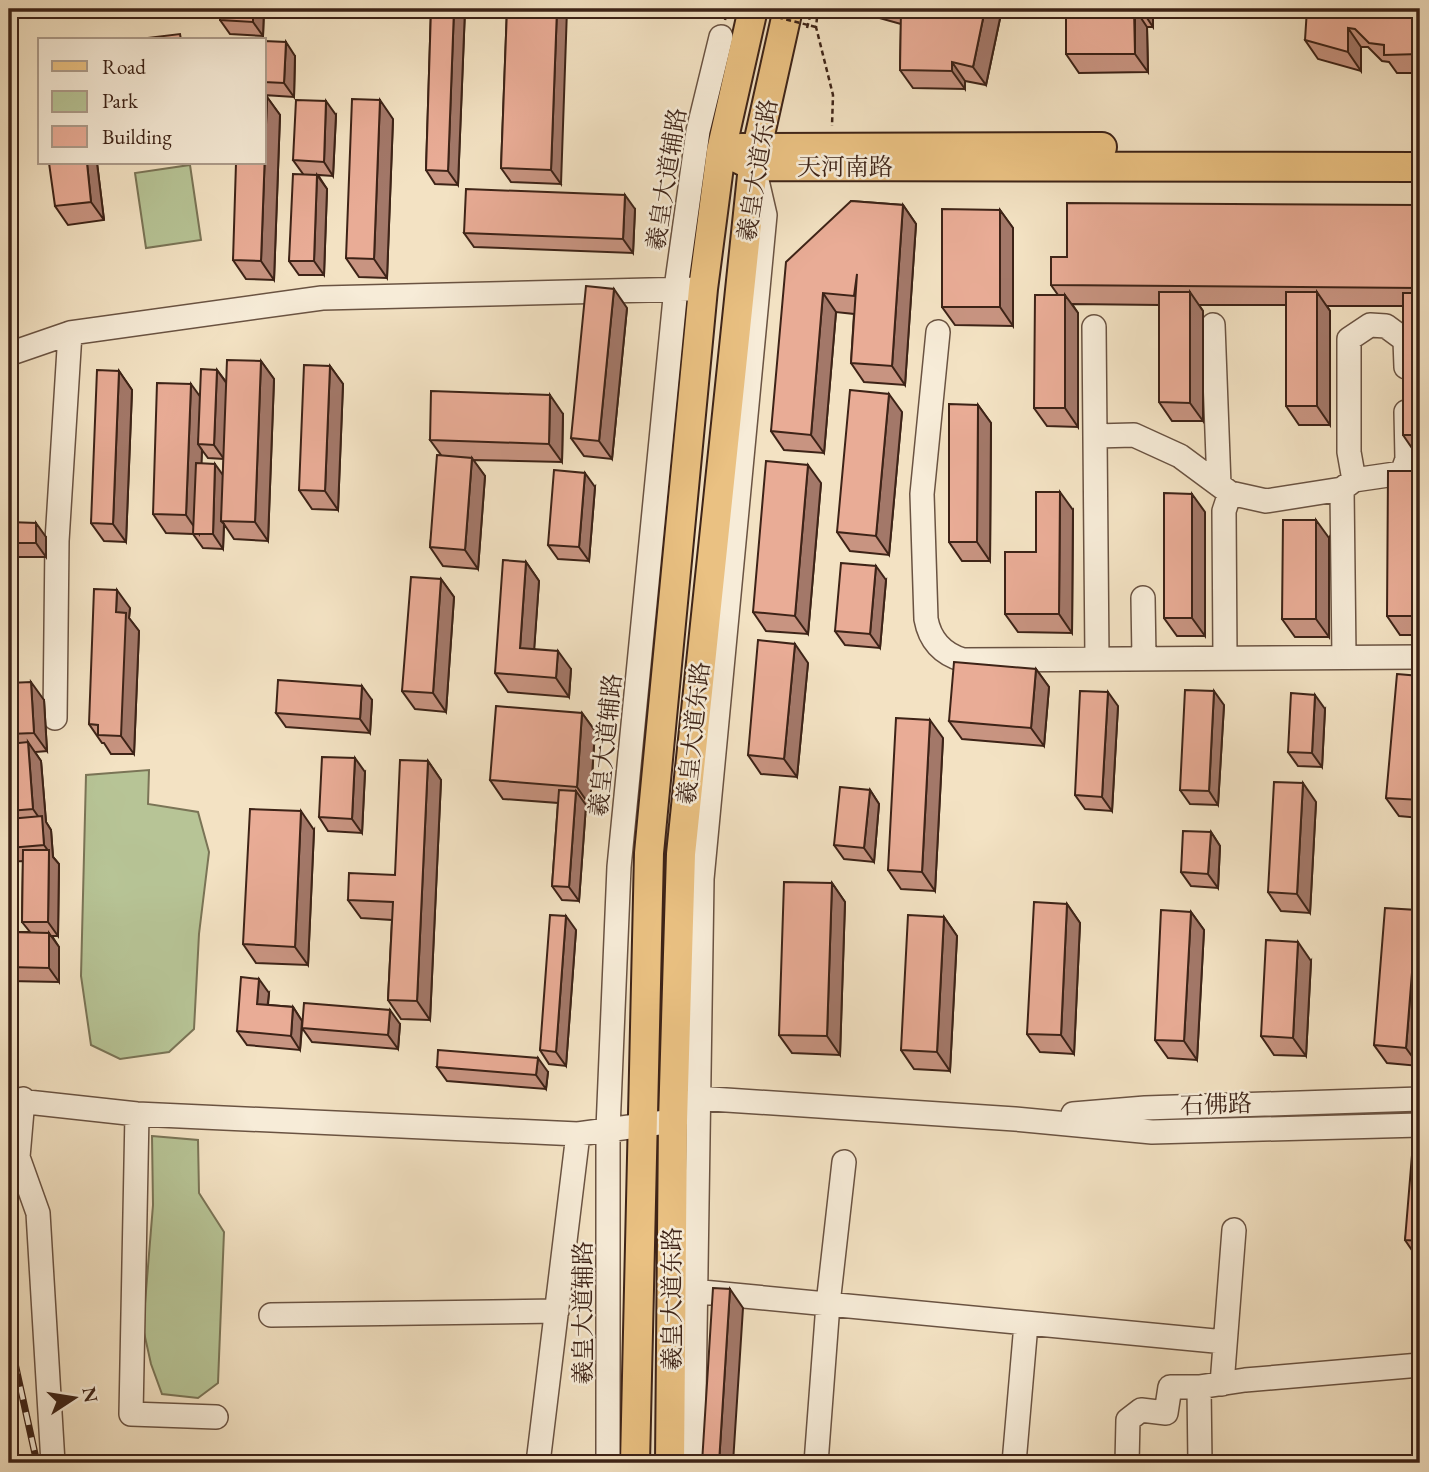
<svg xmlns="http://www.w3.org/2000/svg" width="1429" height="1472" viewBox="0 0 1429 1472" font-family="'EB Garamond','Noto Serif SC',serif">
<rect width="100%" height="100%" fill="#f3e2c3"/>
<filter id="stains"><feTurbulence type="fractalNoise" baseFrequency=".00286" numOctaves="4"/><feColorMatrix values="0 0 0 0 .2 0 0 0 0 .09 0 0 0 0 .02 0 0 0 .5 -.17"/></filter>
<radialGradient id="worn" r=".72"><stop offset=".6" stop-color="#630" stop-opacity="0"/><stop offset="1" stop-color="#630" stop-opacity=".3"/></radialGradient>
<path fill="#b7c496" stroke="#7a7456" stroke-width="2" d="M190,165L201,240L146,248L135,173Z
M149,770L148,804L198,812L209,852L199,934L194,1029L169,1052L120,1059L91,1045L81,976L86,775Z
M152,1136L198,1140L199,1193L224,1232L218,1383L198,1398L162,1394L151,1364L143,1328L153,1205Z"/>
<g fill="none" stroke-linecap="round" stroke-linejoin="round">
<defs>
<path id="minor" d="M1213,325L1219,485
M1094,327L1097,659
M938,332L922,494L926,619C930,641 943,654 963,660L1420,657
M9,354L70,333
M1095,436L1134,435L1180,456L1230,493L1266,501L1342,489L1354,480L1402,473L1420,475
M1402,473L1407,459L1406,412
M1354,480L1349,452V339L1370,325L1386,326L1405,340L1406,367
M1342,489L1344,657
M1143,598L1144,658
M1225,658L1224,511L1230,493
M55,718L57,541L70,333L322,298L689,289
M23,1099L18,1157L38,1213L53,1463
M9,1100L137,1114L578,1134
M137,1114L131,1414L216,1417
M1073,1114L1145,1108L1420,1099
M702,1292L1225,1342
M271,1315L557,1311
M1222,1384L1234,1230
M1199,1387L1200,1463
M538,1463L578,1134L673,1121L696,1098L1015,1119L1152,1132L1420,1125
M608,1463V1129L619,867L676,288L698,131L721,37
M693,1463L702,879L765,215L756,176
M816,1463L828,1304L844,1162
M1014,1463L1026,1324
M1127,1463L1128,1420L1141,1410L1166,1413L1170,1387H1199L1245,1380L1420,1365"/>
<path id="major" d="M741,148L1102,147
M739,159L753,166L1420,167
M635,1463L649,853L703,289L721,151L753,9
M670,1463L673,1121L681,854L753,166L788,9"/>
</defs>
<use href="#minor" stroke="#6a5342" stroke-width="26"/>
<use href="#major" stroke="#3d2317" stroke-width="32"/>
<path stroke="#3d2317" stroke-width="2.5" stroke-dasharray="5 3.5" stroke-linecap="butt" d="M818,9L816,27L833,95L832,126
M721,19V9
M725,20L728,9
M807,28L812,9"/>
<use href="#minor" stroke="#f7ecd8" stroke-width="23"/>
<use href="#major" stroke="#eac182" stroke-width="28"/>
<defs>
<path id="rail" d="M9,1336L37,1463"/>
</defs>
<use href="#rail" stroke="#3d2317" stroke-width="7"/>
<use href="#rail" stroke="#f7ecd8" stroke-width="4.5" stroke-dasharray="13" stroke-linecap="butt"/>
<path stroke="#3d2317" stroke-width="2.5" stroke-dasharray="5 3.5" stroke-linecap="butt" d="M745,9L816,27"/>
</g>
<path fill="#c89481" stroke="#3d2317" stroke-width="2" fill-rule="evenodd" d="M220,9H264L263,36L230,34L220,20Z
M431,9H465L458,185L435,184L426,170Z
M507,9L561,184L511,182L501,168Z
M850,9H1002L986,85L965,81V89L913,88L900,70L901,24L851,10Z
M1066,9H1153V27H1147L1148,72L1079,73L1066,54Z
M1420,9V73H1397L1389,62L1382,61L1368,47H1361V71L1318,59L1305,40Z
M264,41L295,56L294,97L264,95Z
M267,97L280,115L274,280L246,279L233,260Z
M336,115L333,176L318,175L327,189L324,275H299L289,261L303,174L293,160Z
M393,119L387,278L359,277L346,258Z
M97,163L104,220L68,225L55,206Z
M851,201L903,205L916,224L905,385L864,382L851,363L854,314L836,312L824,453L784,450L771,431Z
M1420,205V454H1416L1403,435V306H1327L1330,311V425H1299L1286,406V305H1199L1203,311V421H1172L1159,402V305L1072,304L1078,313V427L1047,426L1034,408L1058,295L1051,285L1067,257Z
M635,209L633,253L474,247L464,233Z
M1000,210L1013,228V326L955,325L942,307Z
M627,308L612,459L584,456L571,438Z
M261,361L274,379L268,541L234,539L224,524L223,549L203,548L193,534L166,533L153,514L200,397L217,370L227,383ZM202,450L208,458L224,459L223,475L201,464Z
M330,366L343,384L338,510L312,509L299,490Z
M119,371L132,390L126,542L104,541L91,523Z
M978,405L991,423L990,561H962L949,542Z
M902,412L889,555L850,551L837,532Z
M563,414L562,462L473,460L485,476L478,569L443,566L430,547L441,455L430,440Z
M1416,471L1420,477V635H1400L1387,616Z
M821,483L808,634L766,631L753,612Z
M595,487L589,561L558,559L548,545Z
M1073,510L1072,633L1018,632L1005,614L1036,552Z
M1205,512V636H1177L1164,618Z
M9,522L46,537V557H9Z
M1329,538V637H1295L1282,619Z
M526,562L539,581L534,649L571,669L569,697L508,692L495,673Z
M441,579L454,597L446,712L415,709L402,691Z
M886,580L880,648L845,645L835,631Z
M130,608L129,618L139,631L134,754H111L104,743H102L89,724Z
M808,663L797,777L761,774L748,755Z
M1036,669L1049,687L1044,746L962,739L949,721Z
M1420,676V818L1399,816L1386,798Z
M9,683L44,700L47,751L35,752L41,761L46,822L51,830L53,857L59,864L58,936H52L59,947V982L9,981V932H30L22,922L23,861L9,862Z
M372,700L370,733L286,727L276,713Z
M1224,705L1218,805L1190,804L1180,790Z
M1118,706L1112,811L1085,809L1075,795Z
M1325,709L1322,767L1298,766L1288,752Z
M582,713L595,731L590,806L586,805L579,901L562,900L552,886L558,803L503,799L490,780Z
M943,738L935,891L901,889L888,870Z
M428,761L441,780L430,1020L401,1019L388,1000L392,920L361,918L348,900L395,875Z
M365,772L362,833L328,831L319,817Z
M870,790L879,804L874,862L844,859L834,845Z
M1316,802L1310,913L1281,911L1268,892Z
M314,830L308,965L256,963L243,944Z
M1211,832L1220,846L1218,888L1191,886L1181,872Z
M832,883L845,902L840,1055L792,1053L779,1035Z
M1067,904L1080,923L1074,1054L1040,1052L1027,1034Z
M1191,912L1204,930L1197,1060L1168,1058L1155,1040Z
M1420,915L1419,1066L1387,1063L1374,1045Z
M944,917L957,936L950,1071L914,1069L901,1050Z
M576,930L566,1066L549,1064L540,1050Z
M1311,961L1306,1056L1274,1055L1261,1036Z
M269,993L268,1005L293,1007L302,1021L400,1024L398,1049L312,1042L302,1028L300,1050L247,1045L237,1031Z
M437,1067L548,1072L546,1089L447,1081Z
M1420,1156V1259H1418L1405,1240Z"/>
<path fill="#a37869" stroke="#3d2317" stroke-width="2" d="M253,9H264L263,36L253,22Z
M454,9H465L458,185L448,171Z
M557,9H567L561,184L551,170Z
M985,9H1002L986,85L973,67Z
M1135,9L1147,27L1148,72L1135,54Z
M1141,9H1153V27Z
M1348,28L1361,47V71L1348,52Z
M286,42L295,56L294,97L284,83Z
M952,62L965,81V89L952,71Z
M267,97L280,115L274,280L261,261Z
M380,100L393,119L387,278L374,259Z
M326,101L336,115L333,176L324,162Z
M87,163H97L104,220L91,202Z
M317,175L327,189L324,275L314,261Z
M625,195L635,209L633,253L623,239Z
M903,205L916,224L905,385L892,366Z
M1000,210L1013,228V326L1000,307Z
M614,289L627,308L612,459L599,441Z
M1190,292L1203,311V421L1190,403Z
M1317,292L1330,311V425L1317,406Z
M823,293L836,312L824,453L811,435Z
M1065,295L1078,313V427L1065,408Z
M261,361L274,379L268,541L255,522Z
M330,366L343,384L338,510L325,491Z
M217,370L227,384L224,459L214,445Z
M119,371L132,390L126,542L113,524Z
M191,384L204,402L198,444L202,450L199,534L186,515Z
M889,394L902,412L889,555L876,536Z
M550,395L563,414L562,462L549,444Z
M978,405L991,423L990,561L977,542Z
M472,458L485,476L478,569L465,550Z
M215,464L225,478L221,521L224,524L223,549L213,534Z
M808,465L821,483L808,634L795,616Z
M1416,471L1420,477V623L1415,616Z
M585,473L595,487L589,561L579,547Z
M1060,492L1073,510L1072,633L1059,614Z
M1192,494L1205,512V636L1192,618Z
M1316,520L1329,538V637L1316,619Z
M36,523L46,537V557L36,543Z
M526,562L539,581L533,666L520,648Z
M876,566L886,580L880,648L870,634Z
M441,579L454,597L446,712L433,693Z
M117,590L130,608L129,618L139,631L134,754L121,736L116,612Z
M795,644L808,663L797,777L784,759Z
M558,651L571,669L569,697L556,678Z
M1036,669L1049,687L1044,746L1031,728Z
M31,682L44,700L47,751L34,733Z
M362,686L372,700L370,733L360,719Z
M1214,691L1224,705L1218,805L1209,791Z
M1108,692L1118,706L1112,811L1102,797Z
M1315,695L1325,709L1322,767L1312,753Z
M582,713L595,731L590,806L577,787Z
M930,720L943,738L935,891L922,872Z
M28,742L41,761L46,822L51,830L53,857L59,864L58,936L48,922L49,852L44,845L42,822L33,809Z
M355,758L365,772L362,833L352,819Z
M428,761L441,780L430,1020L417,1001Z
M1303,783L1316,802L1310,913L1297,894Z
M870,790L879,804L874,862L864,848Z
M576,791L586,805L579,901L569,887Z
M301,811L314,830L308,965L295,947Z
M1211,832L1220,846L1218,888L1208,874Z
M832,883L845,902L840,1055L827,1036Z
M1067,904L1080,923L1074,1054L1061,1035Z
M1417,910L1420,915V1047L1419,1066L1406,1048Z
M1191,912L1204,930L1197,1060L1184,1041Z
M566,916L576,930L566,1066L556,1052Z
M944,917L957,936L950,1071L937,1052Z
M49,933L59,947V982L49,968Z
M1298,942L1311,961L1306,1056L1293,1038Z
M259,979L269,993L266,1018L257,1004Z
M293,1007L302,1021L300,1050L291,1036Z
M390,1010L400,1024L398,1049L388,1035Z
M538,1058L548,1072L546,1089L536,1075Z
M730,1289L743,1308L733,1463H719Z"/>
<path fill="#e9ac96" stroke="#3d2317" stroke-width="2" d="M220,9H253V22L220,20Z
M431,9H454L448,171L426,170Z
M507,9H557L551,170L501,168Z
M900,9H985L973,67L952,62V71L900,70L901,9Z
M1066,9H1134L1135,54H1066Z
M1307,9H1420V54L1384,55V45L1369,43L1355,29L1348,28V52L1305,40Z
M180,34L181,40H131Z
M264,41L286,42L284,83L264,82Z
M264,97H267L261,261L233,260L236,163H264Z
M352,99L380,100L374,259L346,258Z
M296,100L326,101L324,162L293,160Z
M49,163H87L91,202L55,206Z
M293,174L317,175L314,261H289Z
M466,189L625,195L623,239L464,233Z
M851,201L903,205L892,366L851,363L857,274L854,296L823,293L811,435L771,431L786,262Z
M1067,203L1420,205V288L1051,285V257H1067Z
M942,209L1000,210V307H942Z
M586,286L614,289L599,441L571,438Z
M1159,292H1190V403L1159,402Z
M1286,292H1317V406H1286Z
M1403,293H1420V435H1403Z
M1035,295H1065V408H1034Z
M227,360L261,361L255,522L221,521Z
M304,365L330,366L325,491L299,490Z
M201,369L217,370L214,445L198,444Z
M97,370L119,371L113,524L91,523Z
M157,383L191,384L186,515L153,514Z
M850,390L889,394L876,536L837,532Z
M431,391L550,395L549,444L430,440Z
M949,404L978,405L977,542H949Z
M437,455L472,458L465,550L430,547Z
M766,461L808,465L795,616L753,612Z
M196,463L215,464L213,534H193Z
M554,470L585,473L579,547L548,545Z
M1388,471H1416L1415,616H1387Z
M1036,492H1060L1059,614H1005V552H1036Z
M1164,493L1192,494V618H1164Z
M1283,520H1316V619H1282Z
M9,522L36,523V543H9Z
M503,560L526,562L520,648L558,651L556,678L495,673Z
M841,563L876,566L870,634L835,631Z
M411,577L441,579L433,693L402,691Z
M94,589L117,590L116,612L126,613L121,736L98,735V725L89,724Z
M758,640L795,644L784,759L748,755Z
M954,662L1036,669L1031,728L949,721Z
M1397,674L1420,676V800L1386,798Z
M278,680L362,686L360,719L276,713Z
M31,682L34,733L9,734V683Z
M1185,690L1214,691L1209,791L1180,790Z
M1080,691L1108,692L1102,797L1075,795Z
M1291,693L1315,695L1312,753L1288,752Z
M496,706L582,713L577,787L490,780Z
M896,718L930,720L922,872L888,870Z
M28,742L33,809L9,811V744Z
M322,757L355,758L352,819L319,817Z
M400,760L428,761L417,1001L388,1000L393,902L348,900L349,873L395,875Z
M1274,782L1303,783L1297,894L1268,892Z
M840,787L870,790L864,848L834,845Z
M559,790L576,791L569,887L552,886Z
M250,809L301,811L295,947L243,944Z
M42,816L44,845L9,848V819Z
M1183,831L1211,832L1208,874L1181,872Z
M23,850H49L48,922H22Z
M784,882L832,883L827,1036L779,1035Z
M1034,902L1067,904L1061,1035L1027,1034Z
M1385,908L1417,910L1406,1048L1374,1045Z
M1161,910L1191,912L1184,1041L1155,1040Z
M550,915L566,916L556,1052L540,1050Z
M908,915L944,917L937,1052L901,1050Z
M9,932L49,933V968L9,967Z
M1266,940L1298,942L1293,1038L1261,1036Z
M241,977L259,979L257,1004L293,1007L291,1036L237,1031Z
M304,1003L390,1010L388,1035L302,1028Z
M438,1050L538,1058L536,1075L437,1067Z
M1412,1155L1420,1156V1241L1405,1240Z
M713,1288L730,1289L719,1463H702Z"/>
<g text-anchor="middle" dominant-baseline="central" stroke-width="5" stroke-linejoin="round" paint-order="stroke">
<g font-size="24" fill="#3d2317" stroke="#f7ecd8">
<text x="845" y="166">天河南路</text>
<text transform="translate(757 170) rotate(-81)">羲皇大道东路</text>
<text transform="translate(666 179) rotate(-81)">羲皇大道辅路</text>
<text transform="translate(693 733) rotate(-84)">羲皇大道东路</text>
<text transform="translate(605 745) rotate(-84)">羲皇大道辅路</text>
<text transform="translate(1216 1104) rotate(-2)">石佛路</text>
<text transform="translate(671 1299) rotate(-90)">羲皇大道东路</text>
<text transform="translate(582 1313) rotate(-90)">羲皇大道辅路</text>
</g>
</g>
<rect width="1429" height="1472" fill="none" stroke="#f3e2c3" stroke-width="35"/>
<rect x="10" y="10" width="1408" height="1451" fill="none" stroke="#3d2317" stroke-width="3.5"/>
<rect x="18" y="18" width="1394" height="1437" fill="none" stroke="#3d2317" stroke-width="2"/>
<rect x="38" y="38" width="228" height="126" fill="#f7ecd8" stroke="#ad9c8b" stroke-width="2"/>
<rect x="52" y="61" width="35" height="10" fill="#eac182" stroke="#ad9c8b" stroke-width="2"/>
<text x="102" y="74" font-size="21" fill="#3d2317">Road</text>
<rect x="52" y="91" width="35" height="21" fill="#b7c496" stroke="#ad9c8b" stroke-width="2"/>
<text x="102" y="108" font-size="21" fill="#3d2317">Park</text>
<rect x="52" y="126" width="35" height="21" fill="#e9ac96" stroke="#ad9c8b" stroke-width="2"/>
<text x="102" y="144" font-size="21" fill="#3d2317">Building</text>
<g transform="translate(74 1398) rotate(78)" stroke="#f7ecd8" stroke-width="5" paint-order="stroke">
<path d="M0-5L12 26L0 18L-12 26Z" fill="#3d2317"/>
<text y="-10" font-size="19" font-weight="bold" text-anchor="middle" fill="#3d2317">N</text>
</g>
<rect width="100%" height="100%" filter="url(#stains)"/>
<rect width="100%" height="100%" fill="url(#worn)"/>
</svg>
